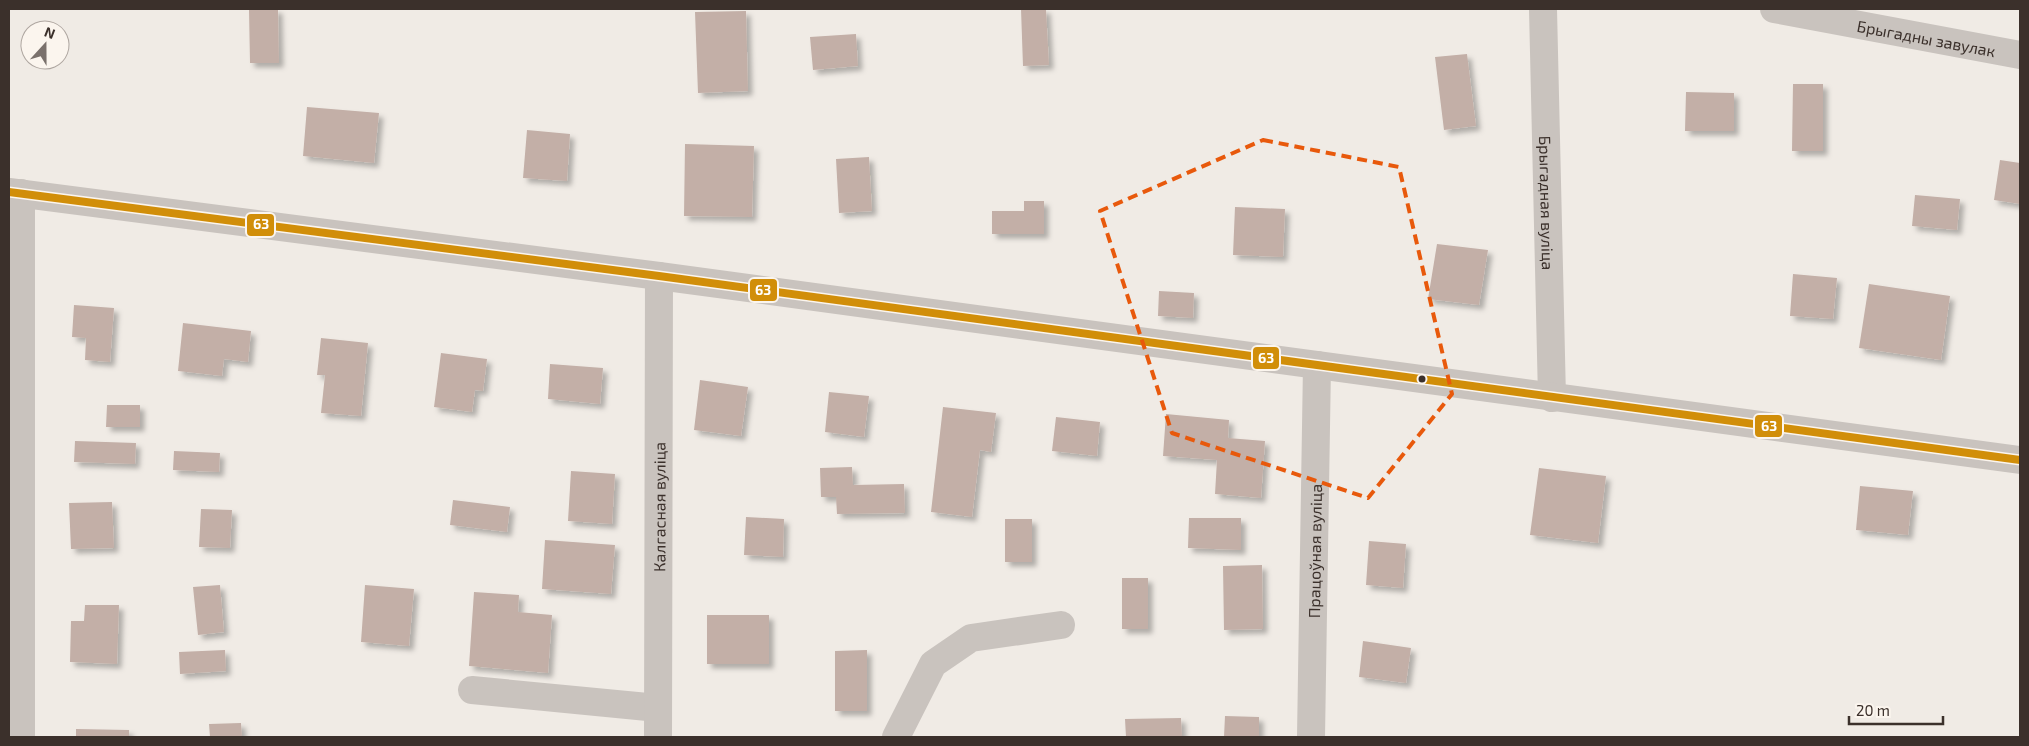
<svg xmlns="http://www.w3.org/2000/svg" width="2029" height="746" viewBox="0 0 2029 746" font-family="'Exo 2',sans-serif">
<defs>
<filter id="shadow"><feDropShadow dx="4.5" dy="4.5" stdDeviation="2.5" flood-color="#0004"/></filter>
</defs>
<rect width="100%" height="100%" fill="#f0ebe5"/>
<path fill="#c3afa7" filter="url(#shadow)" d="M249,9H278L279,63H250Z
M1021,9H1046L1049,65L1023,66Z
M746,11L748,91L698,93L695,12Z
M856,34L858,66L813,70L810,37Z
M1467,54L1476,126L1444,130L1435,57Z
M1793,84H1823V151H1792Z
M1686,92L1734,93V131H1685Z
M307,107L379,113L374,163L303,156Z
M527,130L570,134L567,181L523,178Z
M685,144L754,146L752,217L684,216Z
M869,157L872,211L839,213L836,159Z
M2000,160L2020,163V204L1994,200Z
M1915,195L1960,199L1957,230L1912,226Z
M1024,201H1044V234H992V211H1024Z
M1235,207L1285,209L1283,257L1233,255Z
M1437,244L1488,250L1479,305L1428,299Z
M1793,274L1837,278L1833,319L1790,316Z
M1869,284L1950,296L1941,360L1859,348Z
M1159,291L1194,293L1193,318L1158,316Z
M74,305L114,308L110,362L85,360L86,338L72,337Z
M183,323L251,331L248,362L224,359L222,376L178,371Z
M321,338L368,343L361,416L321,413L325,375H317Z
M441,353L487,359L483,391L475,390L472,412L434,407Z
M550,364L603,368L600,404L548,399Z
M700,380L748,387L741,436L694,430Z
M829,392L869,396L864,437L825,432Z
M107,405H140V427H106Z
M943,407L996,413L991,452L980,450L972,517L931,512Z
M1166,414L1229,420L1228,438L1265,441L1261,498L1215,494L1217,460L1163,456Z
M1056,417L1100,422L1097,456L1052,451Z
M75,441L136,443L135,464L74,462Z
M174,451L220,453L219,472L173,470Z
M852,467L853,485L904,484L905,513L837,514L836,497H821L820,468Z
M1539,468L1606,476L1598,543L1530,535Z
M571,471L615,474L612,524L568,521Z
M1860,486L1913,491L1908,535L1856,530Z
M453,500L510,507L507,532L450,525Z
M112,502L114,548L71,549L69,503Z
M201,509L232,510L230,548L199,547Z
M746,517L784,519L783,557L744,555Z
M1189,518H1241V550L1188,548Z
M1005,519H1032V562H1005Z
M545,540L615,545L611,594L542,589Z
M1369,541L1406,544L1403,588L1366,585Z
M1262,565L1263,629L1224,630L1223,566Z
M1122,578H1148V629H1122Z
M220,585L224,632L198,635L193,587Z
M365,585L414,589L409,646L361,642Z
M474,592L519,595L518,612L552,615L548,673L469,666Z
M85,605H119L117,664L70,662L71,621H84Z
M707,615H769V664H707Z
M1363,641L1411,648L1406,683L1359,677Z
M225,650L226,671L180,674L179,652Z
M867,650V711H835V651Z
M1225,716L1259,717V737H1224Z
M1181,718L1182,737H1126L1125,719Z
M241,723L242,737H210L209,724Z
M76,729L129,730V737H76Z"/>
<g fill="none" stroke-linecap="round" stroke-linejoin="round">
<g stroke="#c9c3be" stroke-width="28">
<path id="s1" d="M1543,9L1552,398"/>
<path id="s2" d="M1774,9L2020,55"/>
<path d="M9,192L659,276L2020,460"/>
<path d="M21,193V737"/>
<path d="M472,690L658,708"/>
<path id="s3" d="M658,737L659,276"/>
<path d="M896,737L933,664L971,638L1061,625"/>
<path id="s4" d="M1311,737L1317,365"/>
</g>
<defs>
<path id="bus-1" d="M9,192L659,276L2020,460"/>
</defs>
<use href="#bus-1" stroke="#fbf5ee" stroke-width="11"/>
<use href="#bus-1" stroke="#d18e09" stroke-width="8"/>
</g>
<path fill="none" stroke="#e8590c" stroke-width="4" stroke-dasharray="10 6" stroke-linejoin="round" d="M1263,140L1399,167L1452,394L1368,498L1172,433L1100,211Z"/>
<circle fill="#3b302b" stroke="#fbf5ee" stroke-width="2" cx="1422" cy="379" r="4.5"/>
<g text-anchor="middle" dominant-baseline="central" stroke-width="4.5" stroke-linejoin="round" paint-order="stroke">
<g font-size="16" fill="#3b302b" stroke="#fbf5ee">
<text stroke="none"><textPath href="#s2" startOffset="155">Брыгадны завулак</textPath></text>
<text stroke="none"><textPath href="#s1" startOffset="194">Брыгадная вуліца</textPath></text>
<text stroke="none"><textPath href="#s3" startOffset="230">Калгасная вуліца</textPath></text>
<text stroke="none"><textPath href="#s4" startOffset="186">Працоўная вуліца</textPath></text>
</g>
</g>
<g stroke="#fbf5ee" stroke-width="2">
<rect x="246" y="213" width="29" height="24" rx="5" fill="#d18e09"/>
<rect x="749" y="278" width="29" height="24" rx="5" fill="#d18e09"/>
<rect x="1252" y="346" width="28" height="24" rx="5" fill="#d18e09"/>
<rect x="1754" y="414" width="29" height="24" rx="5" fill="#d18e09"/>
</g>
<g font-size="14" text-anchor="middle" font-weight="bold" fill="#fff">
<text x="261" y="229">63</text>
<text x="763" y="295">63</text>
<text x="1266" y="363">63</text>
<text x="1769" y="431">63</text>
</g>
<rect width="2029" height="746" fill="none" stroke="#3b302b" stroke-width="20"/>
<g transform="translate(45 45) rotate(21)"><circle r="24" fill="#fbf5ee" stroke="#aea6a0"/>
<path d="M0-4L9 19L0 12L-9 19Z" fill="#7a716c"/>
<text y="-8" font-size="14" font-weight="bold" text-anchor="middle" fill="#3b302b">N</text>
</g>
<path d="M1849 716v8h94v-8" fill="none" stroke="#3b302b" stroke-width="2.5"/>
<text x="1856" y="716" font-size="15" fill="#3b302b" stroke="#fbf5ee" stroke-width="4" paint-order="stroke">20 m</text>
</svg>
